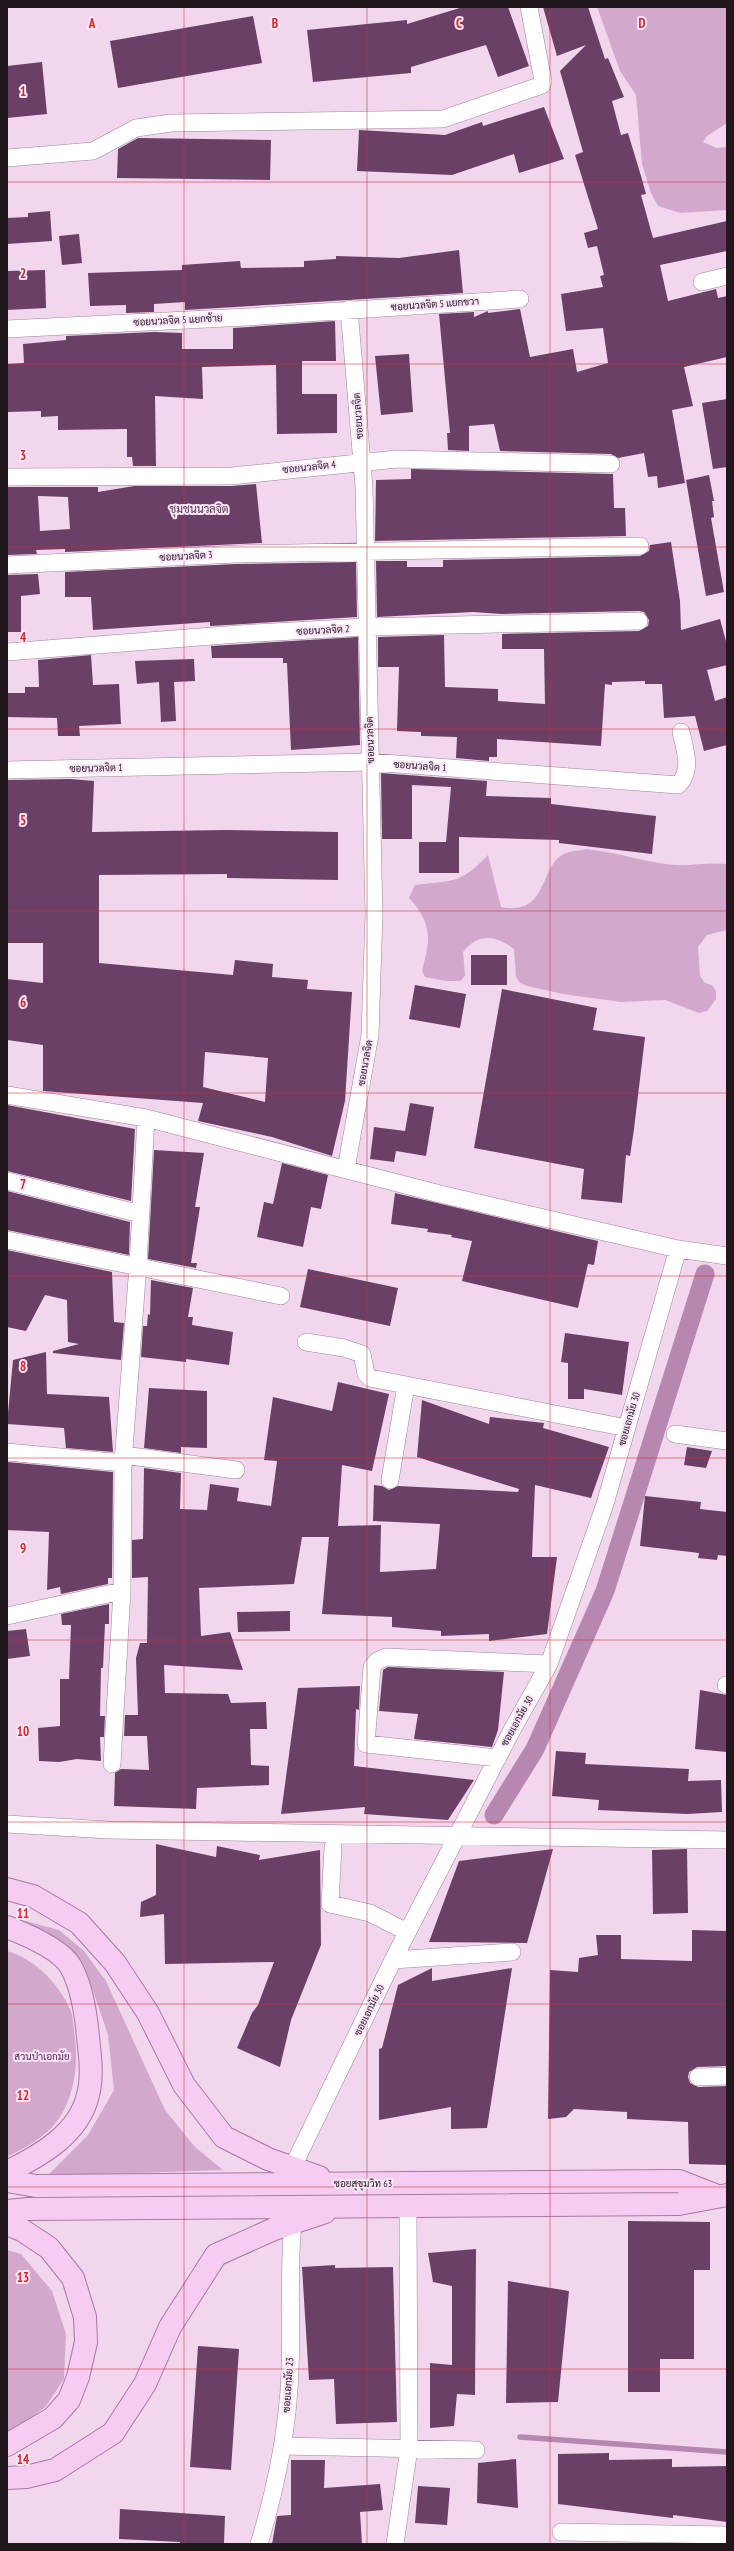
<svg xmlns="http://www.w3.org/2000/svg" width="734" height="2551" viewBox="0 0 734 2551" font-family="'PT Sans Narrow',Sarabun,sans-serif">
<rect width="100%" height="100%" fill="#f2d6ee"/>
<path fill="#d3a8cd" d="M597,7H727V123L707,136L703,142L717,148L727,147V210L680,213L658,206L651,193L642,164L636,95L620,71Z
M586,849C616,852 644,862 674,865C692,866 709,862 727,864V930L707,935L698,947L700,976L705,983L712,985L716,991V999L707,1011L699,1013L665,1000L621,1002L563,994L527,986L520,983L516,977L514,949C495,935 478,933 463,952L465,975L461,981H446L425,977L422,970C431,939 432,923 409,898L415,885C453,880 459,885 488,855L501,907C548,916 539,869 562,855C568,851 578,851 586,849Z
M7,1916L59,1930L84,1951L106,1981L165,2110L195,2147L223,2170L47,2176L88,2135L114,2090L108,2035L92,1988L59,1943Z
M7,1951C35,1959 58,1983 70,2009C73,2015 73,2024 74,2030C78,2058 77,2083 64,2110C52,2134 30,2145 7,2157Z
M7,2250L21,2254L52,2291L66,2334L64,2379L46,2406L20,2427L7,2433Z"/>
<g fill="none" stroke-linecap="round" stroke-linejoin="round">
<path stroke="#b687b1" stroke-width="5.5" d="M520,2437L727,2452"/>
<path stroke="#b687b1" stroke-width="19" d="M494,1815L535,1749L605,1591L705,1274"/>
</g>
<path fill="#6a4066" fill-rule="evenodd" d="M463,7H508L529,66L498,77L486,45L411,67V73L313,82L307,30L407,20V24Z
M543,7H588L605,59L608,58L624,97L612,101L621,135L628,133L641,176L646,194L641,195L653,238L727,221V251L660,265L668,301L716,289L718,298L727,296V357L684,367L693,406L672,410L685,483L658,488L657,476L648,477L644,453L618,458L611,454L500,451L494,424L469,426V451L448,450L447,433H450L439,314L474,312V317L488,311V313L520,309L530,357L573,349L577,372L608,363L603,328L566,331L561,294L603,287L600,276L604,275L597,246L588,248L584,233L598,229L575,155L583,152L560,71L586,45L557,56Z
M253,16L262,63L118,88L110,41Z
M42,62L47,114L7,118V66Z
M544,107L564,159L519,173L514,154L452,175L357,171L359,130L445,135L482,122L483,126Z
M138,138L271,140L270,180L117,178L118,149Z
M50,211L52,241L7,244V218L28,217V213Z
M79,234L82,263L62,265L59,236Z
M459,250L463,293L185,310V302L154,304V312L126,313V305L90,306L88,273L182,270V265L240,261L241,268L304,267V261L336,259V256L399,258Z
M45,270L46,308L7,310V271Z
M335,321L336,361H302V394H337V433L277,434L276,365L202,367L203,399L155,396L156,466H133L132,457H127V429L58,430V416L41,417V411L8,412L7,364L24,363L23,344L66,340V336L154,332L182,333V349H233V328Z
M409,354L413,412L381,415L375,356Z
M727,399V467L713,469L702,403Z
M411,469L613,474L614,508H625L626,536L375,541L376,480L411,479Z
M709,475L714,501H712L714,517L711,518L724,592L706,596L686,480Z
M256,484L262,543L65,552V549L36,550L37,554L7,555V487H98V492L134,486H232ZM38,496L68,497L70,529L40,531Z
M671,542L680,601L681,630L720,619L727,645V665L707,670L715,701L727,697V745L704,751L695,716L664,718L662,684H645V681L612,682V685L605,684L601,746L497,739V757H489V761L456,758L457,737L421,736V732L397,731L399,667H378V637L444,635L445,687L498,689V701L545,704L544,649H502V634L639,631L648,626L649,620L644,612L639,611L502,614L473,612L377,617L376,561H407V567H443V560L640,556L649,551L650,545Z
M356,562L357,617L210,626V622L93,630L91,597H65V572L236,564Z
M38,574L40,594L21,596V632H7V575Z
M358,637L360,745L291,750L287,663H283V658H212L211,646Z
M91,655L93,685L119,684L121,724L79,726L80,736H58L57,718L7,717V693H25V687H39L38,660Z
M194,659L195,681L174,682L176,721L161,722L159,682L137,684L135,661Z
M381,773L487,781L486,796L551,798V804L656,816L652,854L559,843V840L459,837V873H419V842H446L451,787L412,785V839H382Z
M70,779L94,781L92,832L227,830L338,832V880L227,878V874L99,875V963L233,975L235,960L273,964L272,977L308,980L307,989L352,992L345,1101L332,1156L272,1137L198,1121L203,1103L43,1091V1045L7,1040V979L43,983V943H7V780ZM205,1052L268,1058L265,1102L203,1087Z
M471,955H507V985H471Z
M415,985L466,994L460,1028L409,1019Z
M502,989L597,1008L593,1030L645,1037L634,1129L630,1156L626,1155L622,1203L581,1199L584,1169L474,1148Z
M410,1103L434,1107L426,1156L396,1151L394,1162L370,1159L374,1127L405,1131Z
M7,1105L135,1129L131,1201L7,1171Z
M154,1150L204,1153L195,1207H200L191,1263H197L196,1268L148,1259Z
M282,1163L328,1175L321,1209L311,1207L303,1247L257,1237L264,1202L273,1204Z
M7,1191L130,1222L129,1255L7,1230Z
M395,1193L598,1241L594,1265L588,1264L578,1308L462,1281L472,1241L451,1237L452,1235L427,1232L428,1229L391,1224Z
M7,1250L112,1272L114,1322L124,1323L121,1360L53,1353V1351L79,1344L68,1342L67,1300L45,1295L26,1331L7,1327Z
M308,1269L398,1288L390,1326L300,1307Z
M151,1280L193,1288L188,1317H193L192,1325L233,1332L229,1365L186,1359V1362L141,1357L143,1326H147L148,1314L150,1315Z
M565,1333L629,1342L622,1395L584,1389V1399H568V1363L561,1362Z
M46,1352L47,1394L109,1397L113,1452L66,1448L64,1428L7,1424L13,1360Z
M338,1382L389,1394L372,1471L342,1465L338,1526L381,1525L380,1572L436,1569L440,1524L373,1521L374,1485L382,1486L389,1490L398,1486L518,1492L519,1489L417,1457L422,1400L489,1424L490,1417L544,1423L543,1428L609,1447L591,1498L535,1485L532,1557H557L547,1634L489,1641V1634L441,1636V1631L392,1627V1617L322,1614L329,1537H302L294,1584L199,1588L201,1636L230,1632L243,1670L164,1665L165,1693L228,1694L231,1703L266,1702L267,1729H250L251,1765L269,1766V1785L197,1788L196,1809L114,1806L115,1773L121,1769L149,1770L147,1736H124L125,1715H138L136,1658L140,1643H147L148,1577L132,1578V1540L143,1539L144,1468L181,1473L180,1509L207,1510L210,1484L239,1488L237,1501L271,1506L277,1461L264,1460L273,1397L332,1411Z
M149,1388L207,1391V1448L181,1447V1453L144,1448Z
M687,1447L712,1451L706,1468L684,1465Z
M8,1462L113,1472L112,1578H108V1584L61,1594L60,1587L47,1590L49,1532L7,1530Z
M645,1496L701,1502L700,1509L727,1512V1556L718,1555L717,1560L698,1558L699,1553L640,1546Z
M109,1604V1624H105L103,1668H101L100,1716H105L104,1737H100L101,1761L77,1759L59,1762L39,1761L38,1728L60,1726V1679H69L71,1625H62L61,1614Z
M290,1611V1631L238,1632L237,1612Z
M26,1629L30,1656L7,1659V1631Z
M388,1667L504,1672L498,1730L492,1747L414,1739L418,1714L379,1711L383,1670Z
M360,1686L359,1710L356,1709L354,1766L474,1780L448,1820L364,1814L365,1807L281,1814L298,1688Z
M700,1690L727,1695V1752L695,1749Z
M556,1751L586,1753L585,1764L689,1769L688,1781L721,1780L722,1812L687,1814L598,1810L599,1800L552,1796Z
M156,1844L216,1857L217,1846L260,1855L259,1860L320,1850L321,1945L291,2020L280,2067L237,2048L252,2013L258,2005L274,1962L165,1964L164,1914L140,1917L141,1902L156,1895Z
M553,1849L527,1943L429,1942L459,1861Z
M687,1849L688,1913L653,1914L652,1850Z
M692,1930L727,1931V2066L697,2067L689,2072L688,2077L690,2083L698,2087L727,2086V2165L689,2164L688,2122L627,2119V2112L574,2109L566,2117L548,2119L550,1970L578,1972L579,1958L598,1955L596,1935H621V1959L692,1961Z
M432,1968V1981L512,1968L487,2128L451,2129V2107L379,2120V2049L382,2048L398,1985Z
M628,2221L710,2222V2270H694V2359H660V2392H628Z
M476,2249L475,2395L457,2394L454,2426L430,2428V2363L452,2365V2286L433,2282L428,2253Z
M335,2265V2268L393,2267L397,2422L336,2424L334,2379L309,2380L302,2267Z
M508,2281L569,2291L558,2402L506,2403Z
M198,2346L239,2349L231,2470L190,2467Z
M609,2453V2460L672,2459V2467L727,2466V2522L673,2515V2518L558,2504V2454Z
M516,2459L518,2508L477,2503L478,2463Z
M291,2460H325L324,2488L380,2484L383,2510L360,2512L362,2544H272L277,2516L291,2515Z
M418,2486L450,2488L447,2525L415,2523Z
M120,2509L225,2516L224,2544H180V2542L119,2539Z"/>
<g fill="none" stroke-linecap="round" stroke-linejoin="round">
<defs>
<path id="minor" d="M7,158L93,151L136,128L171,123L443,119L542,85L543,81L529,7
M702,282L727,276
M7,329L247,317L520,299
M7,477L232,476L397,459L611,464
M7,565L236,554L640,546
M7,652L238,634L366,627L639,621
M7,770L371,762L678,785C693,771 685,750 681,732
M7,1095L146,1118L440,1194L678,1249L727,1256
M346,1169L370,1035L374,914L364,487L349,309
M7,1181L141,1214
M7,1240L281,1296
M306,1342L344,1348L362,1354L366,1374L370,1378L627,1428
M675,1434L727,1441
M7,1452L123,1463
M123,1455L236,1470
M390,1480L406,1385
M7,1616L122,1591
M726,1685H727
M498,1758L366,1744L372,1667L377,1661L386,1657L549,1664
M112,1764L122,1591L123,1463L138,1265L146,1118
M7,1824L109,1830L727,1840
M333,1847L330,1904L370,1913L407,1932
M393,1960L512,1952
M698,2077L727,2076
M294,2170L297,2158L393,1960L512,1730L549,1664L605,1504L678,1249
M282,2446L476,2450
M561,2532L727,2535
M259,2544C276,2488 288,2430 290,2371C292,2322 288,2272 293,2223
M395,2544L409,2448L408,2205"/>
<path id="primary" d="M7,1889L33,1896L79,1923L115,1963L148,2013L184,2085L224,2137L268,2159L319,2177
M7,1927C25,1934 61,1949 71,1967C82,1987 86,2014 88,2037C90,2056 93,2076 88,2095C79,2134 40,2156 7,2172
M7,2181L36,2186L679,2181L717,2196
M7,2211L28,2209L679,2204L727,2195
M7,2224L22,2230L49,2248L73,2278L85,2317L86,2342L78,2377L69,2400L53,2418L7,2445
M7,2478L26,2477L55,2470L113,2433L145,2384L170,2327L216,2255L274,2229L325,2212"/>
</defs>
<use href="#minor" stroke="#9d8399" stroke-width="18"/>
<use href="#primary" stroke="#a877a3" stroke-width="24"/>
<use href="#minor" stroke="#fff" stroke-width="17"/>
<use href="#primary" stroke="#f7ccf2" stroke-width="22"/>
</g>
<path fill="none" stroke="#d62828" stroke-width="1" stroke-opacity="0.55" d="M184,7V2544M367,7V2544M550,7V2544M7,182H727M7,364H727M7,547H727M7,729H727M7,911H727M7,1093H727M7,1276H727M7,1458H727M7,1640H727M7,1822H727M7,2004H727M7,2187H727M7,2369H727"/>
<g text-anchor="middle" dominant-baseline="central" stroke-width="4" stroke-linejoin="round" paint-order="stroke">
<g font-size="10" fill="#20171f" stroke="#fce5f9">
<text transform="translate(435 304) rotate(-4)">ซอยนวลจิต 5 แยกขวา</text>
<text transform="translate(178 320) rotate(-3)">ซอยนวลจิต 5 แยกซ้าย</text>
<text transform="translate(358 416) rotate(-94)">ซอยนวลจิต</text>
<text transform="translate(309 467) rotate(-6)">ซอยนวลจิต 4</text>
<text transform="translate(186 556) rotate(-3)">ซอยนวลจิต 3</text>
<text transform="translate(323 630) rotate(-3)">ซอยนวลจิต 2</text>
<text transform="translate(370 740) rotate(-92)">ซอยนวลจิต</text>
<text transform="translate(420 766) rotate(4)">ซอยนวลจิต 1</text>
<text transform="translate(96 768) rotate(-1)">ซอยนวลจิต 1</text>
<text transform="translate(365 1063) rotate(-80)">ซอยนวลจิต</text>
<text transform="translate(629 1419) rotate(-74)">ซอยเอกมัย 30</text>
<text transform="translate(517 1721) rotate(-61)">ซอยเอกมัย 30</text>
<text transform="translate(369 2010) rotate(-64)">ซอยเอกมัย 30</text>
<text x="363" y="2183">ซอยสุขุมวิท 63</text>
<text transform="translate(288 2385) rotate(-86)">ซอยเอกมัย 23</text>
</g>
<g font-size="10" fill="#561c52" stroke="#fce5f9">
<text x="42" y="2056">สวนป่าเอกมัย</text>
</g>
<g font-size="11" fill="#4d374b" stroke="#fce5f9">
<text x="199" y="509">ชุมชนนวลจิต</text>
</g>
</g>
<g font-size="13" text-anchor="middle" font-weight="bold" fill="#d62828" stroke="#fce5f9" stroke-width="4" stroke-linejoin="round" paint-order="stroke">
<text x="92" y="28">A</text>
<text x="275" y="28">B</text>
<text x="459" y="28">C</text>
<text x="642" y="28">D</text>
<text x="23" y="96">1</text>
<text x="23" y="278">2</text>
<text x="23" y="460">3</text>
<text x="23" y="642">4</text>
<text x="23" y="825">5</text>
<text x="23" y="1007">6</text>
<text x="23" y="1189">7</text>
<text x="23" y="1371">8</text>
<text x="23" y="1553">9</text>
<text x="23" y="1736">10</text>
<text x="23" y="1918">11</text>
<text x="23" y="2100">12</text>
<text x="23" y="2282">13</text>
<text x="23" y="2464">14</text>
</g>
<rect width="734" height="2551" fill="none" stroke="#20171f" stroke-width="16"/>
</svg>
